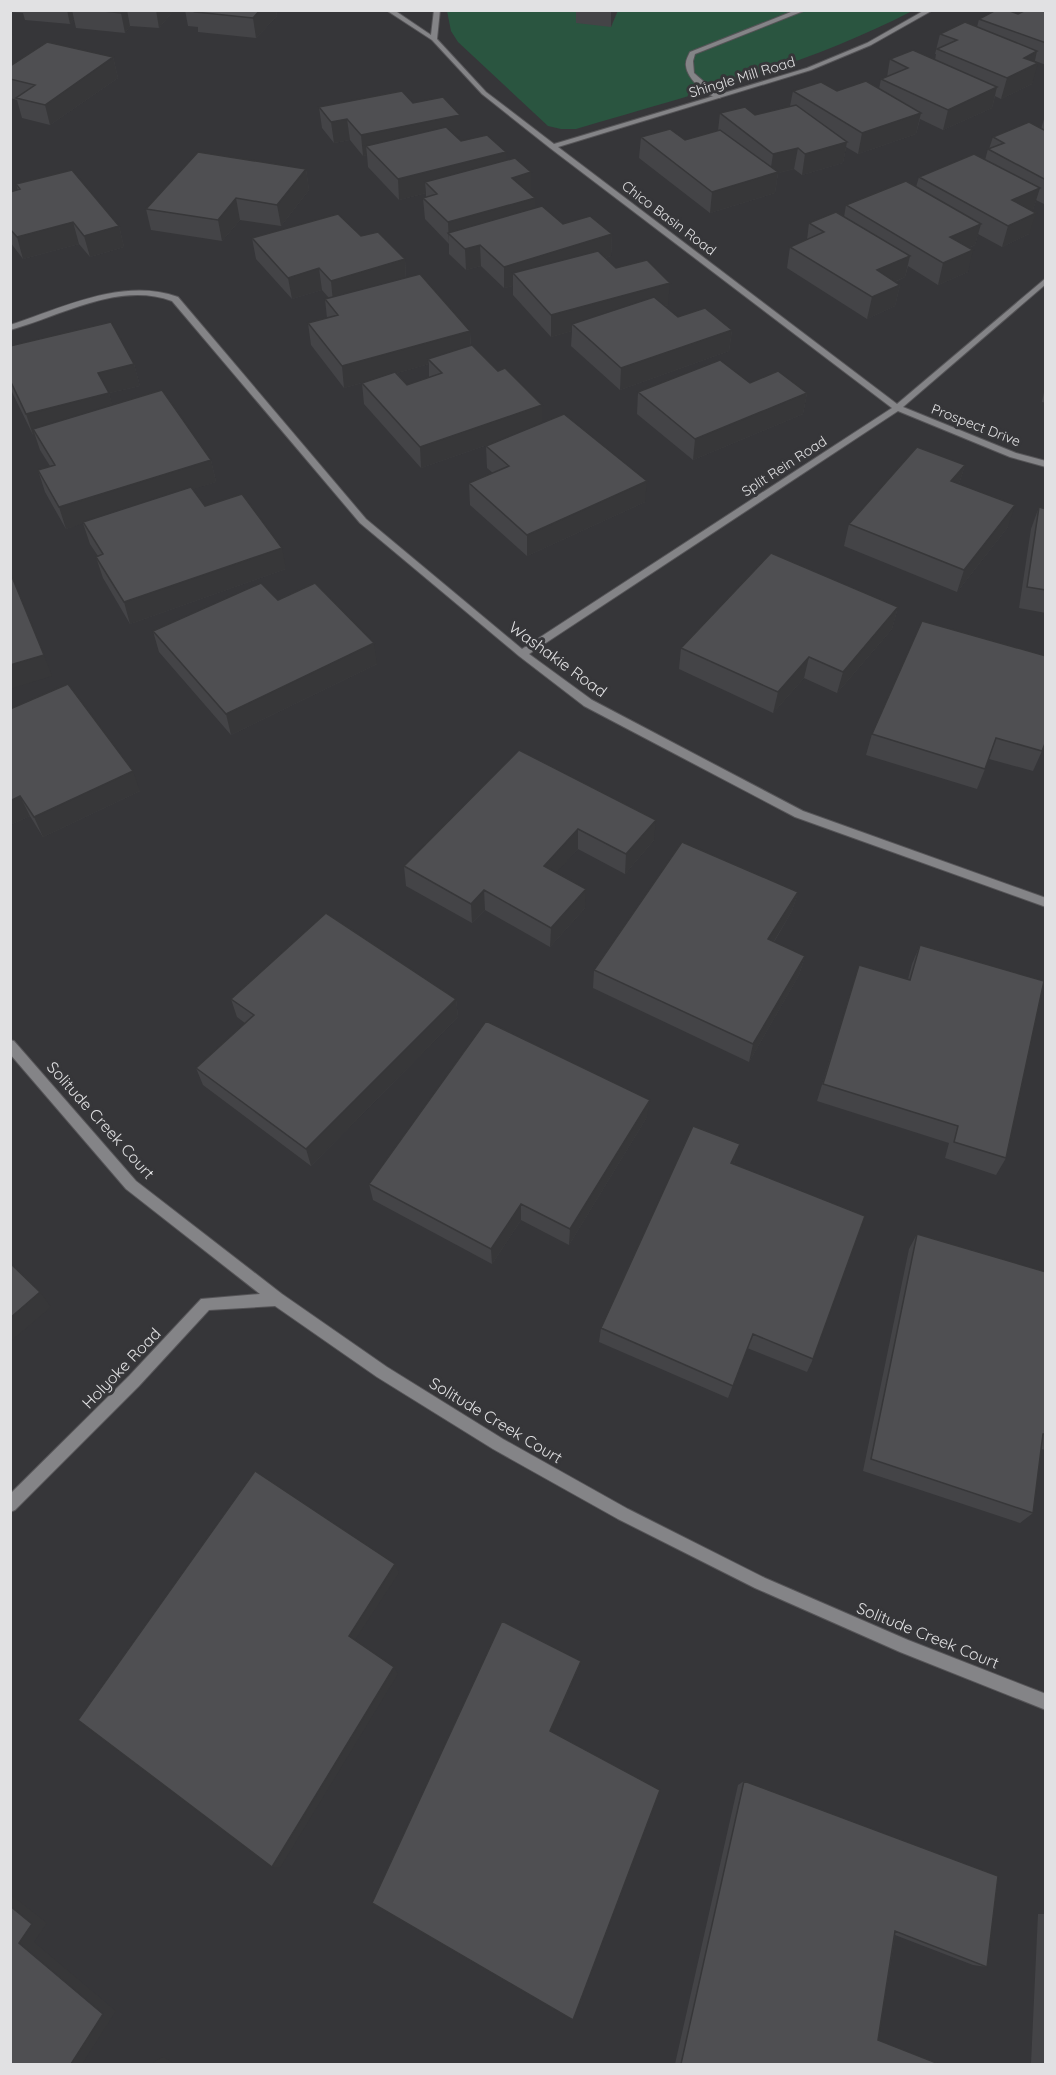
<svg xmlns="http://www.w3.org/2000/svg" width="1056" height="2075" viewBox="0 0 1056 2075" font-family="Quicksand,sans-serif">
<rect width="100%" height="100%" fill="#363639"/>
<path fill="#2a5540" d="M447,11H912C806,66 690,95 576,129H561L548,126L458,42L451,31Z"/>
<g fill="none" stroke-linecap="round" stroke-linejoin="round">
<defs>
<path id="lane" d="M796,10H806L695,54L693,61L694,73L720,96V98C708,98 687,79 686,66C685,61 688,56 690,52Z"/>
<path id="street" d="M386,10H394L431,35L434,10H440L437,39L486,92L554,144L807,68L867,43L925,10H933L871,45L811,70L558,147L897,404L1046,278V284L903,407L1016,453L1046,461V467L1010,457L898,411L529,654L592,700L803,811L1046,898V907L795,817L584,706L519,656L360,523L172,301C119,281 61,316 10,330V325C62,308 123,277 178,297L366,519L522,649L892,408L550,148L482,94L432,40Z
M10,1040L14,1041L136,1181L282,1294L387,1367L503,1439L628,1509L765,1578L908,1640L1046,1694V1710L900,1652L755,1588L618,1519L493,1449L377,1377L275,1306L209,1310L139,1386L15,1510L10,1512V1494L129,1376L201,1299L260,1294L126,1189L10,1054Z"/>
</defs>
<use href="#lane" stroke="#555457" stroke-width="2"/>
<use href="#street" stroke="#555457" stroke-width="2"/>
<use href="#lane" fill="#848487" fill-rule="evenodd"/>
<use href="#street" fill="#848487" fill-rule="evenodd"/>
</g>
<path fill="#444447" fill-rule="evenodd" d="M10,10H174L159,28L130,26L125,33L76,28L74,19L70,24L25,20L23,13L10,12Z
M185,10H276L277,16L256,38L198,32V27L188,26Z
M576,10H618L611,27L576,23Z
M1024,10H1046V65L1035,61L1032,84L1001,99L995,96L992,108L943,130L920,119L916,134L858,154L846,147L843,163L802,175L794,169L778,173L775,193L710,213L639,158L641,137L685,140L718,131L720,113L755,115L790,106L793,91L879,89L881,79L887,77L890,59L935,60L936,54H935L940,34L977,27L979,19L1018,14Z
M113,57L118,78L50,125L22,118L17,100L10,98V66Z
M413,103L460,115V136H456L461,141L506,152V160L531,172V194H530L535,208L563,224L612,234L611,256L605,258L616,268L668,305L665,306L678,317L732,330L729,351L620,390L571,346L572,331L551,337L513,295V286L504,288L481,266L466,270L449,254V244L425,219L423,198L426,197V193L399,200L368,167L367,155L363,156L350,140L334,143L322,128L319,107Z
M1044,119H1046V205L1036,200L1033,210L1031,211L1029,234L1002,247L978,234L975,245L969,248L968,272L938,285L908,266L905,277L895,282L900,285L895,306L867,319L787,268L790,247L807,240L809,223L844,217L846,205L916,187L919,177L985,160L988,149H989L993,137L1041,129Z
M306,169L309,190L281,226L240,220L222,241L151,230L146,209Z
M16,184L119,226L124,247L90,257L79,244L23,259L10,242V192L18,190Z
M361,236L405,259L406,277L470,331L471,346L542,423L645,502L527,556L470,505L469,483L493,473L487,468L486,446L490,444L421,468L364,404L362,383L344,388L311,345L308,323L327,318L325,299L329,298L322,290L292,299L256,259L252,238ZM429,364V377L407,385L397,373Z
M10,346L134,364L140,386L109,393L112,405L211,460L216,482L192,489L205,506L286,569L130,624L103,578L96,557L98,556L90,544L83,523L66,529L45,492L38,470L50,466L40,450L35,435H33L10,388Z
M1046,382V403L1042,402Z
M750,383L807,393L803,414L693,460L637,414L638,392Z
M965,465L959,484L1008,527L957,592L844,546L849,524Z
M1039,507L1046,509V613L1019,608L1031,529Z
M278,600L377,664L231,735L159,652L153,631Z
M898,607L892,629L837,693L804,678L773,713L679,669L681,648Z
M922,621L1042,751L1033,771L989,759L977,789L866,755L872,734Z
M10,709L140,791L43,837L30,816L10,825Z
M519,750L654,840L625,874L578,849L556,872L585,908L550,947L485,910L472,923L406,886L404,866Z
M798,892L792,911L774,942L805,956L799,975L749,1062L593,988L594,970Z
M920,945L1006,1158L996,1175L945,1158L949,1143L817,1101L859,965L908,979L912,964Z
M231,999H456L458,1017L311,1166L203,1085L196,1068L245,1023L237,1017Z
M647,1117L569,1245L521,1220L492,1264L373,1200L369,1184Z
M735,1161L734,1164L813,1359L807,1372L747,1348L728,1398L599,1342L601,1328Z
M917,1234L1046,1272V1450L1041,1449L1033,1513L1020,1523L863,1471L909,1249Z
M744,1781L987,1967L973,1965L895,1935L878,2040L939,2064H675L738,1785Z
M1038,1914H1046V2064H1031Z"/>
<path fill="#373739" d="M67,10H72L74,19L70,24Z
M123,10H127L130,26L125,33L121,13Z
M156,10H174L159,28Z
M260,10H276L277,16L256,38L253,18Z
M611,10H618L611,27Z
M10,24L14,38L10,46Z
M1037,51L1034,65L1038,63L1032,84L1001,99L1007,78L1024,58Z
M113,57L118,78L50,125L45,105Z
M997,87L992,108L943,130L948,110Z
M921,113L916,134L858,154L862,133Z
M460,115V136L374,154L366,146L367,155L363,156L361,135Z
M347,119L350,140L334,143L331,122Z
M847,142L843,163L802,175L805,154Z
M798,148L794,169L778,173L775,193L710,213L712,192L770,174L773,154Z
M506,152V173L425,182L426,193L399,200L398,179Z
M306,169L309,190L281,226L277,205Z
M531,172V194L512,199V178Z
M1040,188L1033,210L1006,222L1012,200Z
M236,198L240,220L222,241L218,220Z
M535,198V220L448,233L449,244L448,222Z
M1036,213L1029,234L1002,247L1008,226Z
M73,222L79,244L23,259L17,237Z
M981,224L975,245L945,258L950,237Z
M119,226L124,247L90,257L84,236Z
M612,234L611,256L522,283L513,273V286L504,288V267Z
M480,245L481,266L466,270L465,249Z
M973,250L968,272L938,285L943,263Z
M910,256L905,277L872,292L877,270Z
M405,259L406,281L333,302L331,281Z
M319,268L322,290L292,299L288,278Z
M670,283L668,305L578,330L572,324V331L551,337V315Z
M900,285L895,306L867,319L872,297Z
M732,330L729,351L620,390L621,368Z
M470,331L471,352L428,359L429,364L344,388L342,366Z
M134,364L140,386L109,393L115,415L33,429L35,435H33L26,414L98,373Z
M807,393L803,414L693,460L695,439Z
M542,405V426L421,468L420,447Z
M211,460L216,482L66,529L59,507Z
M965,465L958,487L951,481Z
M647,481L645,502L527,556V535Z
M1015,505L1008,527L957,592L964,570Z
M282,548L286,569L130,624L124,602Z
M898,607L892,629L837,693L843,672Z
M374,643L377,664L231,735L226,714Z
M44,655L52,676L10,689V665Z
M809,657L804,678L773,713L778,692Z
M133,771L140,791L43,837L34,817Z
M20,796L30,816L10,825V801Z
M656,820L654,840L625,874L626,854Z
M578,829V849L544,886V866Z
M586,889L585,908L550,947L551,928Z
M484,890L485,910L472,923L471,904Z
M798,892L792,911L764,958L768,939Z
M805,956L799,975L749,1062L753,1044Z
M456,999L458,1017L311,1166L306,1149Z
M650,1100L647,1117L569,1245L570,1229Z
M740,1144L735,1161L727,1180L731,1163Z
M521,1204V1220L492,1264L491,1249Z
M40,1292L51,1307L10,1342V1318Z
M395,1564L399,1573L353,1643L349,1636Z
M581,1661L579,1668L550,1736V1731Z
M394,1667L398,1674L280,1868L272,1867Z
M10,1894L47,1923L34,1942L116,2011L82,2064H71L19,1943L10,1906Z
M164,2057L174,2064H157L153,2062Z"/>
<path fill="#4f4f52" stroke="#373739" stroke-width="1.5" d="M95,10H123L121,13Z
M197,10H260L253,18L195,12Z
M996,10H1007L1018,14L1026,10H1046V43L979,19Z
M965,22L1037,51L1024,58L1038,63L1007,78L937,49L957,40L940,34Z
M47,42L113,57L45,105L16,98L35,85L10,79V66Z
M913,50L997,87L948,110L881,79L908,68L890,59Z
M866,81L921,113L862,133L793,91L821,82L837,91Z
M402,91L413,103L443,97L460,115L361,135L347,119L331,122L319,107Z
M796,105L847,142L805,154L798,148L773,154L720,113L745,107L755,115Z
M1029,122L1046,131V180L988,149L1004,143L993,137Z
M446,127L461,141L487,135L506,152L398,179L366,146Z
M670,129L685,140L720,130L778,172L712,192L641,137Z
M198,152L306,169L277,205L236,198L218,220L146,209Z
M974,154L1040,188L1012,200L1036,213L1008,226L919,177Z
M515,158L531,172L512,178L535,198L448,222L423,198L437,194L425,182Z
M72,170L119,226L84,236L73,222L17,237L10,229V192L20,189L16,184Z
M906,181L981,224L950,237L973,250L943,263L846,205Z
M542,206L563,224L590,216L612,234L504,267L480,245L465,249L448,233Z
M836,212L910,256L877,270L900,285L872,297L790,247L824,232L809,223Z
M338,214L361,236L378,232L405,259L331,281L319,268L288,278L252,238Z
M598,251L616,268L647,260L670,283L551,315L513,273Z
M420,274L470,331L342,366L308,323L338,315L325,299Z
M654,297L678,317L705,308L732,330L621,368L572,324Z
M111,322L134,364L98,373L109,393L26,414L10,380V346Z
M472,345L498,371L505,368L542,405L420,447L362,383L395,372L407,385L442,373L428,359Z
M720,360L750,383L778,371L807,393L695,439L638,392Z
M162,390L211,460L59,507L38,470L55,465L33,429Z
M564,414L647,481L527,535L469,483L509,466L486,446Z
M917,447L965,465L951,481L1015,505L964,570L849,524Z
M191,487L205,506L242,494L282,548L124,602L96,557L103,554L83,522Z
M1039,507L1046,509V590L1027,587Z
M771,553L898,607L843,672L809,657L778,692L681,648Z
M10,572L44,655L10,665Z
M261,583L278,600L315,583L374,643L226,714L153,631Z
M922,621L1046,656V741L1042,751L996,738L985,769L872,734Z
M68,684L133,771L34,817L20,796L10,801V709Z
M519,750L656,820L626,854L578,829L544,866L586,889L551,928L484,890L471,904L404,866Z
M682,842L798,892L768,939L805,956L753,1044L594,970Z
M326,913L456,999L306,1149L196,1068L254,1015L231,999Z
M920,945L1044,981L1006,1158L954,1142L958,1126L823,1084L859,965L910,980Z
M486,1021L650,1100L570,1229L521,1204L491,1249L369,1184Z
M693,1126L740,1144L731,1163L865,1216L813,1359L753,1334L733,1386L601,1328Z
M917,1234L1046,1272V1434H1043L1033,1513L871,1459Z
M10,1263L40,1292L10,1318Z
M255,1471L395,1564L349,1636L394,1667L272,1867L78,1720Z
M502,1621L581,1661L550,1731L660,1790L573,2020L372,1903Z
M744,1781L998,1876L987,1967L895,1931L878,2040L939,2064H681Z
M10,1906L32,1924L19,1943L103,2014L71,2064H10Z"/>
<g text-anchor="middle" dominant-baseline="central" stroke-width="6" stroke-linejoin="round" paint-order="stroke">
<g font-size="14" fill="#e1e1e3" stroke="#363639">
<text transform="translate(742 77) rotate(-17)">Shingle Mill Road</text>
<text transform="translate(669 218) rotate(37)">Chico Basin Road</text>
<text transform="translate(976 425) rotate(21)">Prospect Drive</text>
<text transform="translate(784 466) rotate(-33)">Split Rein Road</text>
</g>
<g font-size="16" fill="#e1e1e3" stroke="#363639">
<text transform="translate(558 659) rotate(36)">Washakie Road</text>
<text transform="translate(101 1120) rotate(48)">Solitude Creek Court</text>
<text transform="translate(121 1368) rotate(-46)">Holyoke Road</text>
<text transform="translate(496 1420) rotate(31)">Solitude Creek Court</text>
<text transform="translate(928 1635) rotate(22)">Solitude Creek Court</text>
</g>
</g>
<rect width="1056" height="2075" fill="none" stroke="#e1e1e3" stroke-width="24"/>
</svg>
